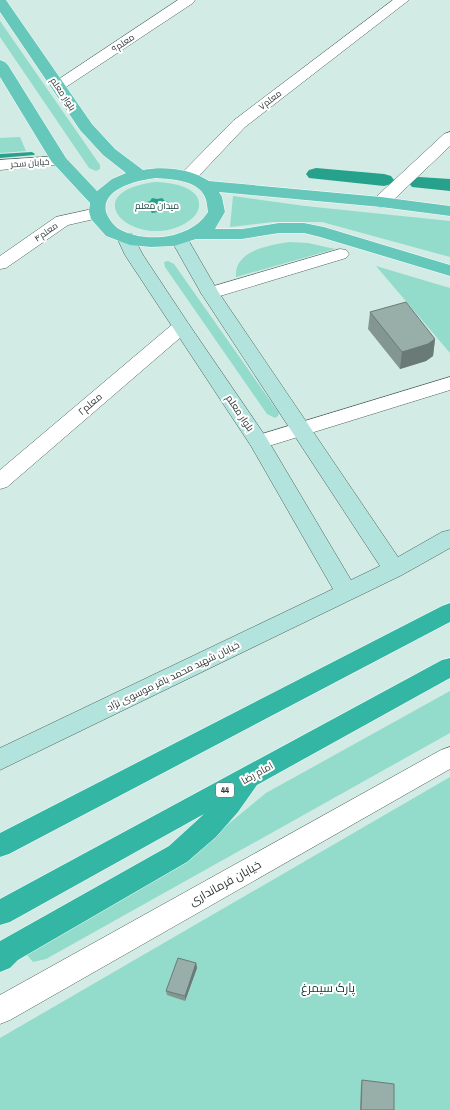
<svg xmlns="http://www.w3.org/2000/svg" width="450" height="1110" viewBox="0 0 450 1110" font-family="'Archivo Narrow',Cairo,sans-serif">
<rect width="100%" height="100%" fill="#d3ebe5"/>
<path fill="#93dbcb" d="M0,21L100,165V169L96,171L89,168L0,37Z
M20,137L26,151L0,153V138Z
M155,182C168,182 201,186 199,206C198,215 191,220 184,224C134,251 73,193 155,182Z
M233,196L305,206L450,221V257L322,222H273L230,227Z
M290,242L308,243L335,249L236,277C234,250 270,245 290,242Z
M168,261L174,264L276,409L279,413L278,416L275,418L267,414L165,267L164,262Z
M376,266L450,288V353Z
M450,691V733L46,959L33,962L27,955L36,946L221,830L266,793Z
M450,777V1110H0V1038Z"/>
<path fill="#26a18c" d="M152,198L157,199L162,198L165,201L169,202L168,205L170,208L165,210L163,212H158L152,213L150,210L145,209L147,206L144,203L150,201Z"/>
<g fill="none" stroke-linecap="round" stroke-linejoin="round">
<path fill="#26a18c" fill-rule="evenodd" d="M32,152L35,154L34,155L0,158V154Z"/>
<path fill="#26a18c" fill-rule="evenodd" d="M316,168L384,174L391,176L394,180L391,184L384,186L309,178L306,174L309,170Z
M419,177L450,179V191L412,187L409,183L412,179Z"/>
<defs>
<path id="minor" d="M178,0H195L193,3L63,89L58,91L53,89L50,86L53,83Z
M393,0H409L245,127L194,181L188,182L182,181L180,177L182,173L233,121Z
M450,132V146L387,206L381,207L375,206L372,202L375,198L444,134Z
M97,208L103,209L106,213L103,217L68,225L6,268L0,269V256L56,217Z
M340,249L346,250L349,254L346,258L210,299L204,297L201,293L204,289Z
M181,321L188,323L190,327L188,331L7,487L0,489V470L174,323Z
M450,377V390L259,449L252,447L249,442L252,437Z"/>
<path id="tertiary" d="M59,156L65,158L67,161L65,164L0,170V160Z
M450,747V769L10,1020L0,1024V995L441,750Z"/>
<path id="secondary" d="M126,233L132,234L143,255L188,323L266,437L351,580L380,566L201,293L171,240L174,236L180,235L186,236L219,293L398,557L442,532L450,530V548L402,575L0,770V748L333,589L251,446L125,255L117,238L120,234Z"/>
<path id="primary" d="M0,0H6L92,124L115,149L143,170C165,166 190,169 209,181L381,197L450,206V216L381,207L219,192L222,197L225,212L215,229H242L279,223H304L324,227L450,265V276L320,237L304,233H279L242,239H196L174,246L151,247L130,245L106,236L91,219L89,211L90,203L51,161L0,77V60L5,62L8,65L66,158L97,191L112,179L126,173L103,155L80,130L0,12ZM156,178C171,179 198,180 205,197C207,201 207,207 208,212C191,239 146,244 119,229C114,226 108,218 106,212C101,188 139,180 156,178Z"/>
<path id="trunk" d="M450,603V622L9,854L0,857V833L442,606Z
M450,658V678L257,785L238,812L216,837L187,862L18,960L10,968L0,972V941L169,846L204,814L10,922L0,925V899L442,660Z"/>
</defs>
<use href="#minor" stroke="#4e625d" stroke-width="1"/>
<use href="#tertiary" stroke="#4e625d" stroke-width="1"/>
<use href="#secondary" stroke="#4e625d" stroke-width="1"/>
<use href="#primary" stroke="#fff" stroke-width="1"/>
<use href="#trunk" stroke="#fff" stroke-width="1"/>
<use href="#minor" fill="#fff" fill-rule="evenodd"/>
<use href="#tertiary" fill="#fff" fill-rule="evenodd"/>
<use href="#secondary" fill="#b2e3dd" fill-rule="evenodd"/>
<use href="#primary" fill="#66c8bb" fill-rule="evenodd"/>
<use href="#trunk" fill="#33b6a4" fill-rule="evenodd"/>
</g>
<path fill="#839691" d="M370,312L435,339L433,356L426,361L400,369L368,329Z
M196,963L197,968L185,1001L167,995L166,991Z
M362,1080L394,1110H360L361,1084Z"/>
<path fill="#6a7a76" d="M435,339L433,356L426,361L400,369L402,352Z
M196,963L197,968L185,1001V996Z"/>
<path fill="#98afa9" stroke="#6a7a76" d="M406,302L435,339L428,344L402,352L370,312Z
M178,958L196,963L185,996L166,991Z
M362,1080L394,1084V1110H361Z"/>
<g text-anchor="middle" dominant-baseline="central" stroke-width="4" stroke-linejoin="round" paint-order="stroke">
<g font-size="9" fill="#2f3936" stroke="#fff">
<text transform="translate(123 43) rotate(-34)">معلم۹</text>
<text transform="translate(63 94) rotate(56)">بلوار معلم</text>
<text transform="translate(270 100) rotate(-37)">معلم۷</text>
<text transform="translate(30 163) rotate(-4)">خیابان سحر</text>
<text transform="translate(46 232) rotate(-35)">معلم۴</text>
</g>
<g font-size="9" fill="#093e35" stroke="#fff">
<text x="157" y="206">میدان معلم</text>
</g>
<rect fill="#fff" stroke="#6d7472" stroke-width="1" x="216" y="783" width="18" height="14" rx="3"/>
<g font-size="9" font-weight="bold" fill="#2f3936">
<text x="225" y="790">44</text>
</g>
<g font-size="10" fill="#2f3936" stroke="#fff">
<text transform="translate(90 404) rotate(-41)">معلم۲</text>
<text transform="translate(240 413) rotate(56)">بلوار معلم</text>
<text transform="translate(173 676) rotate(-26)">خیابان شهید محمد باقر موسوی نژاد</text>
<text transform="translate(257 773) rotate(-29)">امام رضا</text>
</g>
<g font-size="12" fill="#2f3936" stroke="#fff">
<text transform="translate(225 883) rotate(-29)">خیابان فرمانداری</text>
</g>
<g font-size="12" fill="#093e35" stroke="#fff">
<text x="328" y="988">پارک سیمرغ</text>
</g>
</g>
</svg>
